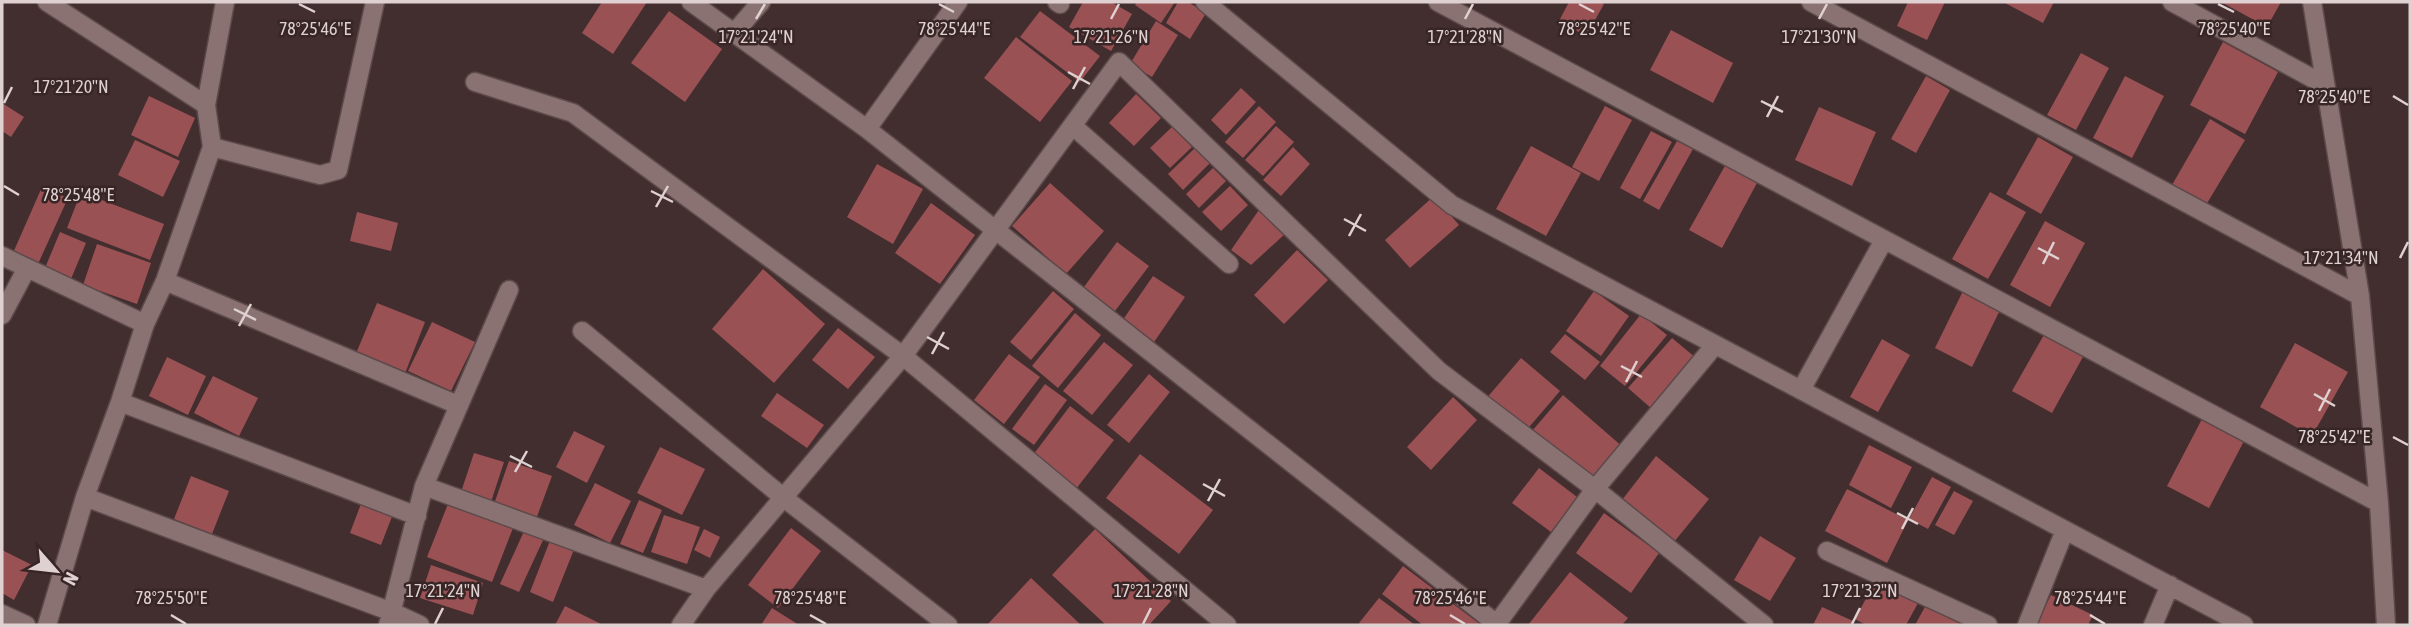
<svg xmlns="http://www.w3.org/2000/svg" width="2412" height="627" viewBox="0 0 2412 627" font-family="'Asap Condensed',sans-serif">
<rect width="100%" height="100%" fill="#432e2f"/>
<path fill="#9a5154" d="M602,2H647L613,54L582,33Z
M1083,2H1111L1132,14L1111,51L1069,27Z
M1137,2H1175L1161,23L1135,5Z
M1178,2H1188L1206,13L1190,39L1166,23Z
M1569,2H1600L1604,4L1586,36L1559,21Z
M1908,2H1945L1927,40L1897,26Z
M2003,2H2054L2043,23Z
M2221,2H2281L2267,27Z
M669,11L722,49L685,102L631,63Z
M1040,11L1100,56L1080,82L1020,37Z
M1156,21L1178,35L1152,77L1130,64Z
M1671,30L1733,63L1713,103L1650,70Z
M1016,37L1072,81L1040,122L984,78Z
M2223,42L2278,72L2245,134L2190,105Z
M2081,53L2109,68L2076,130L2047,115Z
M1926,76L1950,90L1916,153L1891,139Z
M2125,76L2164,96L2132,158L2093,138Z
M1241,88L1256,102L1226,135L1211,120Z
M1136,94L1161,118L1134,146L1109,123Z
M149,96L195,118L178,157L131,135Z
M2,103L24,117L11,137L2,131Z
M1259,106L1276,122L1243,158L1225,142Z
M1605,106L1632,120L1599,181L1572,167Z
M1819,107L1876,132L1852,186L1795,160Z
M2210,119L2245,140L2206,205L2172,185Z
M1276,126L1294,142L1263,176L1245,160Z
M1172,127L1192,147L1170,168L1150,148Z
M1651,131L1672,142L1640,199L1620,188Z
M2038,137L2073,157L2041,214L2006,194Z
M135,140L180,161L163,197L118,175Z
M1677,141L1693,149L1659,210L1643,201Z
M1531,146L1581,173L1546,236L1496,209Z
M1293,147L1310,164L1281,196L1263,180Z
M1195,148L1210,163L1183,190L1168,174Z
M877,164L923,189L893,244L847,217Z
M1726,164L1758,181L1722,248L1689,230Z
M1213,168L1226,181L1199,208L1186,194Z
M1050,183L1104,231L1066,274L1012,226Z
M1230,186L1248,205L1221,231L1202,212Z
M42,187L68,198L38,264L13,253Z
M81,192L164,224L150,260L67,228Z
M1990,192L2026,212L1988,279L1952,259Z
M1434,196L1459,225L1410,268L1385,240Z
M931,203L975,235L940,284L895,253Z
M1261,207L1286,233L1251,265L1231,250Z
M357,212L398,223L391,251L350,241Z
M2045,221L2085,243L2050,307L2010,285Z
M60,232L86,243L71,279L45,268Z
M1117,242L1149,266L1112,315L1081,291Z
M97,244L151,263L137,304L83,285Z
M1297,250L1328,280L1284,324L1254,295Z
M763,269L825,324L774,383L712,329Z
M1153,276L1185,297L1152,345L1120,324Z
M1964,289L2001,308L1972,367L1935,348Z
M1053,291L1074,309L1031,360L1010,342Z
M1594,291L1629,316L1601,356L1566,331Z
M377,303L425,322L404,376L355,356Z
M1075,313L1101,335L1058,388L1032,366Z
M1641,314L1667,335L1625,386L1600,366Z
M432,322L475,342L451,391L408,371Z
M838,328L875,357L848,389L812,360Z
M2045,333L2084,355L2052,413L2012,391Z
M1565,334L1600,362L1585,380L1550,352Z
M1672,338L1696,358L1652,409L1628,388Z
M1882,339L1910,355L1878,412L1850,397Z
M1104,342L1133,365L1092,415L1063,391Z
M2295,343L2348,372L2312,436L2260,407Z
M1009,354L1040,377L1004,424L974,400Z
M167,357L206,376L188,415L149,396Z
M1521,358L1560,391L1524,433L1485,400Z
M1149,374L1170,392L1129,443L1107,425Z
M213,376L258,398L239,436L194,413Z
M1045,384L1067,400L1034,445L1012,429Z
M777,393L824,425L807,448L761,416Z
M1563,395L1624,448L1594,484L1532,431Z
M1453,397L1477,420L1431,470L1407,447Z
M1070,406L1114,440L1076,489L1033,455Z
M2202,419L2244,441L2209,508L2167,486Z
M574,431L605,446L587,483L556,467Z
M1869,445L1912,467L1891,508L1849,485Z
M660,447L705,469L682,515L637,493Z
M474,453L504,462L490,505L460,495Z
M1140,454L1213,510L1179,554L1106,498Z
M1656,456L1709,499L1674,542L1622,500Z
M509,461L552,476L535,522L493,507Z
M1539,468L1577,497L1551,532L1512,503Z
M191,476L229,491L212,534L174,519Z
M1932,477L1951,487L1928,529L1909,519Z
M595,483L631,501L610,543L574,525Z
M1847,489L1908,520L1887,563L1825,531Z
M1954,491L1973,501L1954,535L1935,525Z
M639,500L662,510L643,553L620,544Z
M362,501L393,514L381,545L350,533Z
M448,504L513,528L492,582L427,557Z
M1604,513L1659,553L1631,593L1576,553Z
M664,515L700,527L687,564L651,552Z
M791,528L821,551L778,608L748,585Z
M525,529L544,538L519,592L500,584Z
M704,529L720,537L710,558L694,550Z
M1095,529L1171,601L1149,625H1106L1052,575Z
M1760,536L1796,558L1770,601L1734,580Z
M551,538L575,547L553,602L530,592Z
M2,550L32,565L14,600L2,593Z
M431,565L483,583L473,615L420,598Z
M1403,566L1481,625H1423L1382,594Z
M1570,572L1628,618L1622,625H1528Z
M1031,578L1081,625H987Z
M1876,580L1918,603L1906,625H1866L1855,619Z
M2051,595L2093,615L2088,625H2036Z
M1379,598L1415,625H1362L1359,623Z
M1926,605L1962,625H1915Z
M565,606L603,625H555Z
M1822,607L1853,621L1852,625H1813Z
M772,608L799,625H761Z"/>
<g fill="none" stroke-linecap="round" stroke-linejoin="round">
<defs>
<path id="minor" d="M47,2L206,105
M691,2L867,129L1498,625
M1057,2L1060,4
M1205,2L1452,205L2244,625
M1438,2L2379,503
M1811,2L2360,296
M2172,2L2323,84
M2312,2L2360,296L2379,503L2386,625
M735,32L761,2
M475,82L573,113L903,356L1227,625
M1073,126L1229,264
M867,129L958,2
M212,147L320,175L338,170L375,2
M2,256L145,324
M165,281L458,405
M2,315L27,268
M582,331L784,498L948,625
M1801,390L1884,240
M120,402L417,516
M424,486L706,589
M85,497L392,612L420,625
M1827,551L1988,625
M2,614L26,625
M47,625L85,497L120,402L145,324L165,281L212,147L206,105L225,2
M388,625L424,486L509,290
M681,625L706,589L903,356L1119,62L1439,371L1595,489L1764,625
M1496,625L1595,489L1715,345
M2027,625L2065,530
M2153,625L2170,585"/>
</defs>
<use href="#minor" stroke="#5c4a4b" stroke-width="21"/>
<use href="#minor" stroke="#8a7272" stroke-width="18"/>
</g>
<path fill="none" stroke="#dfd1d1" stroke-width="2.5" d="M299,4L315,12M939,4L954,12M1579,4L1594,12M2218,4L2234,12M756,19L765,4M1111,19L1119,4M1465,19L1473,4M1819,19L1827,4M1068,72L1090,84M1073,89L1085,67M2393,96L2408,105M1761,101L1783,112M4,103L12,87M1767,117L1778,96M4,186L19,195M651,191L673,202M656,207L668,186M1344,219L1366,231M1349,236L1361,214M2038,248L2059,259M2400,258L2408,242M2043,264L2054,242M234,309L256,320M239,326L251,304M927,337L949,349M932,354L944,332M1621,366L1642,377M1626,382L1637,361M2314,394L2335,406M2319,411L2330,389M2393,437L2408,445M510,456L532,467M515,472L527,451M1203,484L1225,496M1208,501L1220,479M1897,513L1918,524M1902,529L1913,508M171,615L186,624M810,615L826,624M1450,615L1465,624M2090,615L2105,624M435,624L443,608M1143,624L1151,608M1852,624L1860,608"/>
<g font-size="18" text-anchor="middle" fill="#dfd1d1" stroke="#382525" stroke-width="5" stroke-linejoin="round" paint-order="stroke">
<text x="315" y="35">78°25'46"E</text>
<text x="954" y="35">78°25'44"E</text>
<text x="1594" y="35">78°25'42"E</text>
<text x="2234" y="35">78°25'40"E</text>
<text x="756" y="43">17°21'24"N</text>
<text x="1111" y="43">17°21'26"N</text>
<text x="1465" y="43">17°21'28"N</text>
<text x="1819" y="43">17°21'30"N</text>
<text x="71" y="93">17°21'20"N</text>
<text x="2334" y="103">78°25'40"E</text>
<text x="78" y="201">78°25'48"E</text>
<text x="2341" y="264">17°21'34"N</text>
<text x="2334" y="443">78°25'42"E</text>
<text x="443" y="597">17°21'24"N</text>
<text x="1151" y="597">17°21'28"N</text>
<text x="1860" y="597">17°21'32"N</text>
<text x="171" y="604">78°25'50"E</text>
<text x="810" y="604">78°25'48"E</text>
<text x="1450" y="604">78°25'46"E</text>
<text x="2090" y="604">78°25'44"E</text>
</g>
<rect width="2412" height="627" fill="none" stroke="#dfd1d1" stroke-width="7"/>
<g transform="translate(56 571) rotate(118)" stroke="#382525" stroke-width="5" paint-order="stroke">
<path d="M0-5L12 26L0 18L-12 26Z" fill="#dfd1d1"/>
<text y="-10" font-size="19" font-weight="bold" text-anchor="middle" fill="#dfd1d1">N</text>
</g>
</svg>
